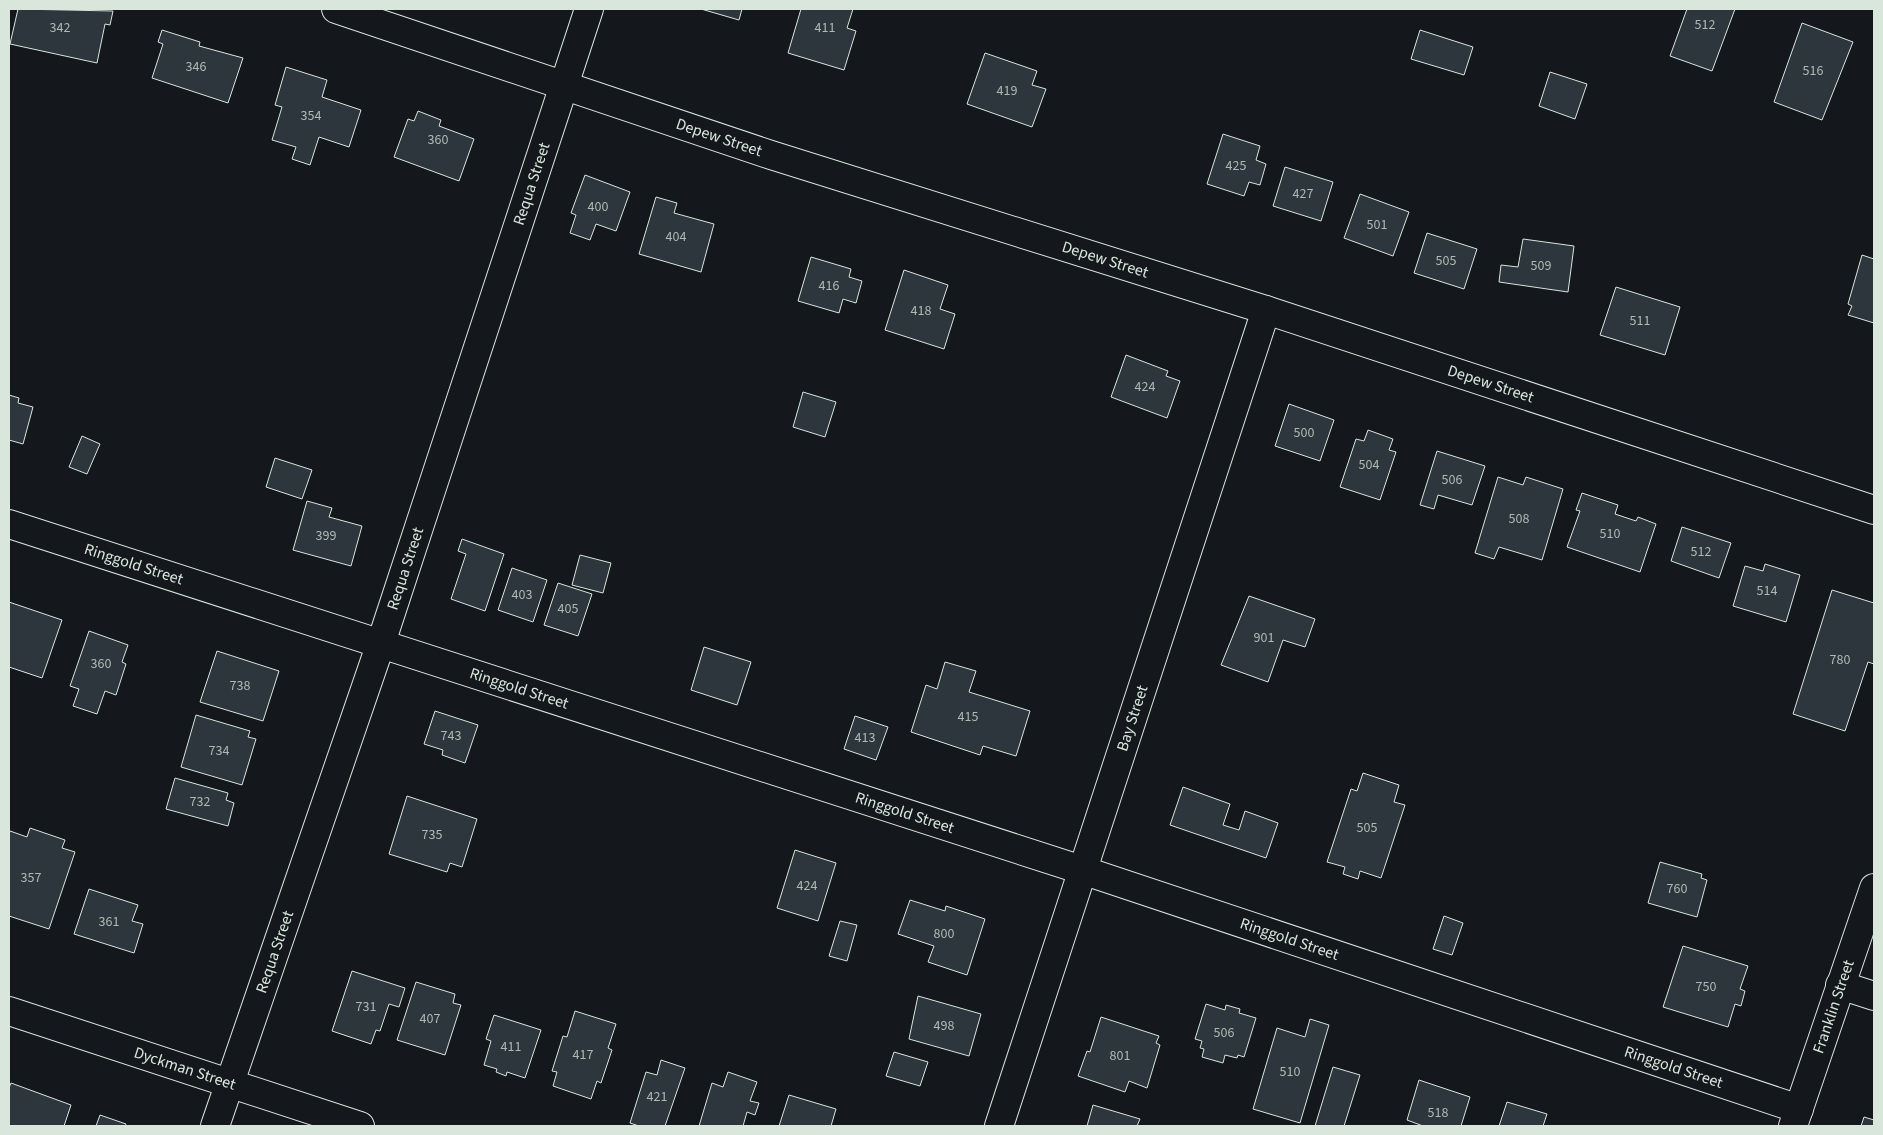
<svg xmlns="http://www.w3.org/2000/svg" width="1883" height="1135" viewBox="0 0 1883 1135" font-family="'Source Sans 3',sans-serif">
<rect width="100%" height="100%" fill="#14181c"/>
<path fill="#2c363c" stroke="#d8e6dc" d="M18,9L113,11L110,25L105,24L97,63L10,44Z
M701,9H742L739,20Z
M801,9H853L847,28L856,31L844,70L788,53Z
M1687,9H1735L1712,71L1670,56Z
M1802,23L1853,42L1822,120L1774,102Z
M162,30L200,42L199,46L243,58L228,103L152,78L163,44L158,42Z
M1420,30L1473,47L1464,75L1411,59Z
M985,53L1037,71L1032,85L1046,89L1032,127L967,104Z
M286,67L327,80L322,97L361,110L349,147L319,137L310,165L292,159L296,147L272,140L282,107L275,105Z
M1550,72L1587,84L1575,119L1539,106Z
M418,111L441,120L439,126L474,139L459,181L394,157L408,119L414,121Z
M1223,134L1260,146L1256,160L1266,164L1260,185L1249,182L1244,196L1207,184Z
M1285,167L1333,182L1321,221L1273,206Z
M585,175L630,192L616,231L596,224L590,240L570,233L576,215L571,213Z
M1360,194L1409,212L1393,256L1344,238Z
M656,197L677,203L674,213L714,224L701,272L639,254Z
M1427,233L1477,249L1464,289L1414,273Z
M1523,239L1574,246L1568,292L1499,282L1501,265L1518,267Z
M1862,255L1874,259V323L1848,315L1852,306L1848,304Z
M811,257L851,269L849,277L862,281L856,303L843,299L839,313L798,301Z
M904,270L948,285L940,309L955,314L944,349L885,330Z
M1616,287L1680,307L1665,355L1600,335Z
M1126,355L1168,371L1166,376L1180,381L1167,418L1111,397Z
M803,392L836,402L825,437L793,427Z
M9,395L19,398L18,403L33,407L23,444L9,440Z
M1289,404L1334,420L1320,461L1275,446Z
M1368,430L1393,439L1389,450L1396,452L1380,500L1340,487L1356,439L1364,441Z
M82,436L100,444L87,474L69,467Z
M1437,451L1485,466L1472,505L1438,495L1434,509L1420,505Z
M275,458L312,470L302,499L266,487Z
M1498,477L1523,485L1526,477L1563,489L1542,560L1499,547L1494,559L1475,553Z
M1582,493L1618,505L1615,514L1636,521L1638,517L1656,524L1640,572L1567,547L1580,511L1576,510Z
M307,501L332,508L329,517L362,526L351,566L293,550Z
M1682,527L1731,543L1719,578L1671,561Z
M462,539L504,554L485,611L451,599L466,554L458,551Z
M580,555L611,563L603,593L572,585Z
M1765,564L1800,575L1786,622L1733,606L1745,566L1763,571Z
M512,568L547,580L533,622L498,610Z
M558,583L592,594L578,636L544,625Z
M1832,590L1874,603V664L1868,662L1845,731L1793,714Z
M1249,596L1315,619L1305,647L1283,640L1268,682L1221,665Z
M9,602L62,620L42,678L9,667Z
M89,631L128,645L122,662L126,664L116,695L105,691L97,714L73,706L79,689L70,686Z
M704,647L751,662L737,705L691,690Z
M217,651L279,671L263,721L200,702Z
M945,662L976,671L969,692L1030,711L1016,756L983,746L980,755L911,732L926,685L937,689Z
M435,711L478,725L465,763L442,755L443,750L424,744Z
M196,715L250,731L248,737L256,739L242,785L181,767Z
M855,716L888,727L876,760L844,749Z
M1363,773L1399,785L1394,802L1405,805L1381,878L1360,871L1358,879L1343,874L1345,867L1327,862L1351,789L1357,791Z
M175,778L228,793L226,800L234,803L228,826L166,809Z
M1183,787L1230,804L1223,825L1239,830L1245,811L1278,823L1266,858L1170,825Z
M407,796L477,819L462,867L450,863L447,872L389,854Z
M30,828L65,840L62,848L75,852L49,929L9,916V835L10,831L27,837Z
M795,850L836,863L818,921L777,908Z
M1660,862L1702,874L1701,878L1707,880L1697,917L1648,903Z
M89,889L138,905L132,921L143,924L134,953L74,934Z
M910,900L945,911L946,906L985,919L967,975L928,962L934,946L898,934Z
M1444,916L1463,923L1452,955L1433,949Z
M840,921L857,925L847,961L829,956Z
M1683,946L1748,966L1740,989L1745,991L1741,1006L1735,1004L1728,1027L1663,1007Z
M352,971L405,988L399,1007L389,1004L380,1031L376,1030L371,1044L332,1031Z
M416,982L455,994L453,1003L461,1005L445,1055L397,1040Z
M918,996L981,1014L969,1056L909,1039Z
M1206,1004L1225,1010L1226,1005L1240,1009L1239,1013L1256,1018L1244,1057L1238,1055L1237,1058L1225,1055L1223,1063L1202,1057L1204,1049L1200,1048L1202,1041L1195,1039Z
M575,1011L616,1024L608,1048L612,1050L601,1083L597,1081L591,1099L553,1086L557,1072L552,1071L563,1036L567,1037Z
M494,1015L541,1030L525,1078L507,1072L506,1076L496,1072L497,1069L484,1065L491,1041L486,1039Z
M1101,1017L1159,1036L1156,1043L1160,1045L1147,1088L1129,1081L1125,1092L1078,1076L1087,1051L1090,1052Z
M1310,1019L1329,1025L1300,1123L1253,1109L1277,1028L1305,1037Z
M894,1052L928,1062L920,1086L886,1076Z
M661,1060L685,1068L665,1126H639L630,1123L646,1072L657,1075Z
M1333,1067L1360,1075L1344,1126H1315Z
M728,1072L757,1082L750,1101L759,1103L755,1115L747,1112L743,1126H699L712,1083L723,1087Z
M1419,1080L1470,1097L1461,1126H1423L1407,1120Z
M11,1083L71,1105L64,1126H9V1088Z
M789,1095L836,1109L831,1126H779Z
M1507,1102L1547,1114L1543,1126H1499Z
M1093,1105L1140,1119L1137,1126H1087Z
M100,1115L126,1124L125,1126H96Z
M1864,1117L1874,1120V1126H1861Z"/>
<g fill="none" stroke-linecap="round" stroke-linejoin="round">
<defs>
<g id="minor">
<path id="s1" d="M336,9L771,155L1266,310L1874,510"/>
<path id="s2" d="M9,524L1082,870L1799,1109"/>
<path d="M1840,985L1874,996"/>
<path id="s3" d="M9,1011L360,1126"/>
<path id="s4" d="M215,1126L381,643L589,9"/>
<path id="s5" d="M999,1126L1266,310"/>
<path id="s6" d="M1793,1126L1874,888"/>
</g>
</defs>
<use href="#minor" stroke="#d8e6dc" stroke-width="30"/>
<use href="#minor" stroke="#14181c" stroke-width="28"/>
</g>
<g text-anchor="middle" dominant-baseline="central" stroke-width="4" stroke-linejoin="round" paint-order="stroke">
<g font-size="14" fill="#adbab4">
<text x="1705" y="25">512</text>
<text x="60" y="28">342</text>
<text x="825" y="28">411</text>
<text x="196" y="67">346</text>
<text x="1813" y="71">516</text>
<text x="1007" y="91">419</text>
<text x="311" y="116">354</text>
<text x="438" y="140">360</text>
<text x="1236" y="166">425</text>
<text x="1303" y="194">427</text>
<text x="598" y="207">400</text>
<text x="1377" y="225">501</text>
<text x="676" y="237">404</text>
<text x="1446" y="261">505</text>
<text x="1541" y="266">509</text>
<text x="829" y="286">416</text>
<text x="921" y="311">418</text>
<text x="1640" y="321">511</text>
<text x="1145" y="387">424</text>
<text x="1304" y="433">500</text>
<text x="1369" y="465">504</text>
<text x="1452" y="480">506</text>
<text x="1519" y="519">508</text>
<text x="1610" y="534">510</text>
<text x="326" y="536">399</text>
<text x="1701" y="552">512</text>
<text x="1767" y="591">514</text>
<text x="522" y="595">403</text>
<text x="568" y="609">405</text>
<text x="1264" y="638">901</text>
<text x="1840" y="660">780</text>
<text x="101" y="664">360</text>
<text x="240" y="686">738</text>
<text x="968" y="717">415</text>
<text x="451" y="736">743</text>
<text x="865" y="738">413</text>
<text x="219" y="751">734</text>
<text x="200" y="802">732</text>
<text x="1367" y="828">505</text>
<text x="432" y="835">735</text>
<text x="31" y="878">357</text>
<text x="807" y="886">424</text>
<text x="1677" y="889">760</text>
<text x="109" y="922">361</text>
<text x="944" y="934">800</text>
<text x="1706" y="987">750</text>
<text x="366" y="1007">731</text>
<text x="430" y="1019">407</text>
<text x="944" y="1026">498</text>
<text x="1224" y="1033">506</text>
<text x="511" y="1047">411</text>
<text x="583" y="1055">417</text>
<text x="1120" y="1056">801</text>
<text x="1290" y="1072">510</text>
<text x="657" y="1097">421</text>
<text x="1438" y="1113">518</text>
</g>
<g font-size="16" fill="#d8e6dc" stroke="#14181c">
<text stroke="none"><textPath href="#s1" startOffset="404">Depew Street</textPath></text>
<text stroke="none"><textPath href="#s4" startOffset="994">Requa Street</textPath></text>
<text stroke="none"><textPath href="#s1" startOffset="809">Depew Street</textPath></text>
<text stroke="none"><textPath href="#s1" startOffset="1214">Depew Street</textPath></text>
<text stroke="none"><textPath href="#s2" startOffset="131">Ringgold Street</textPath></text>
<text stroke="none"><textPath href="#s4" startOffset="589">Requa Street</textPath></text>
<text stroke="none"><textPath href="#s2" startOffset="536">Ringgold Street</textPath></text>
<text stroke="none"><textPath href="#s5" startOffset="429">Bay Street</textPath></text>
<text stroke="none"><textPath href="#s2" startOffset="941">Ringgold Street</textPath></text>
<text stroke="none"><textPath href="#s2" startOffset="1346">Ringgold Street</textPath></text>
<text stroke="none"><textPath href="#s4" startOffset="184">Requa Street</textPath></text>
<text stroke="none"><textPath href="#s6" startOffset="126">Franklin Street</textPath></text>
<text stroke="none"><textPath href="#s2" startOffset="1751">Ringgold Street</textPath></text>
<text stroke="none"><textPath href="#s3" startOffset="185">Dyckman Street</textPath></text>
</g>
</g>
<rect width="1883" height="1135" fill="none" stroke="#d8e6dc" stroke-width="20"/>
</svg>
